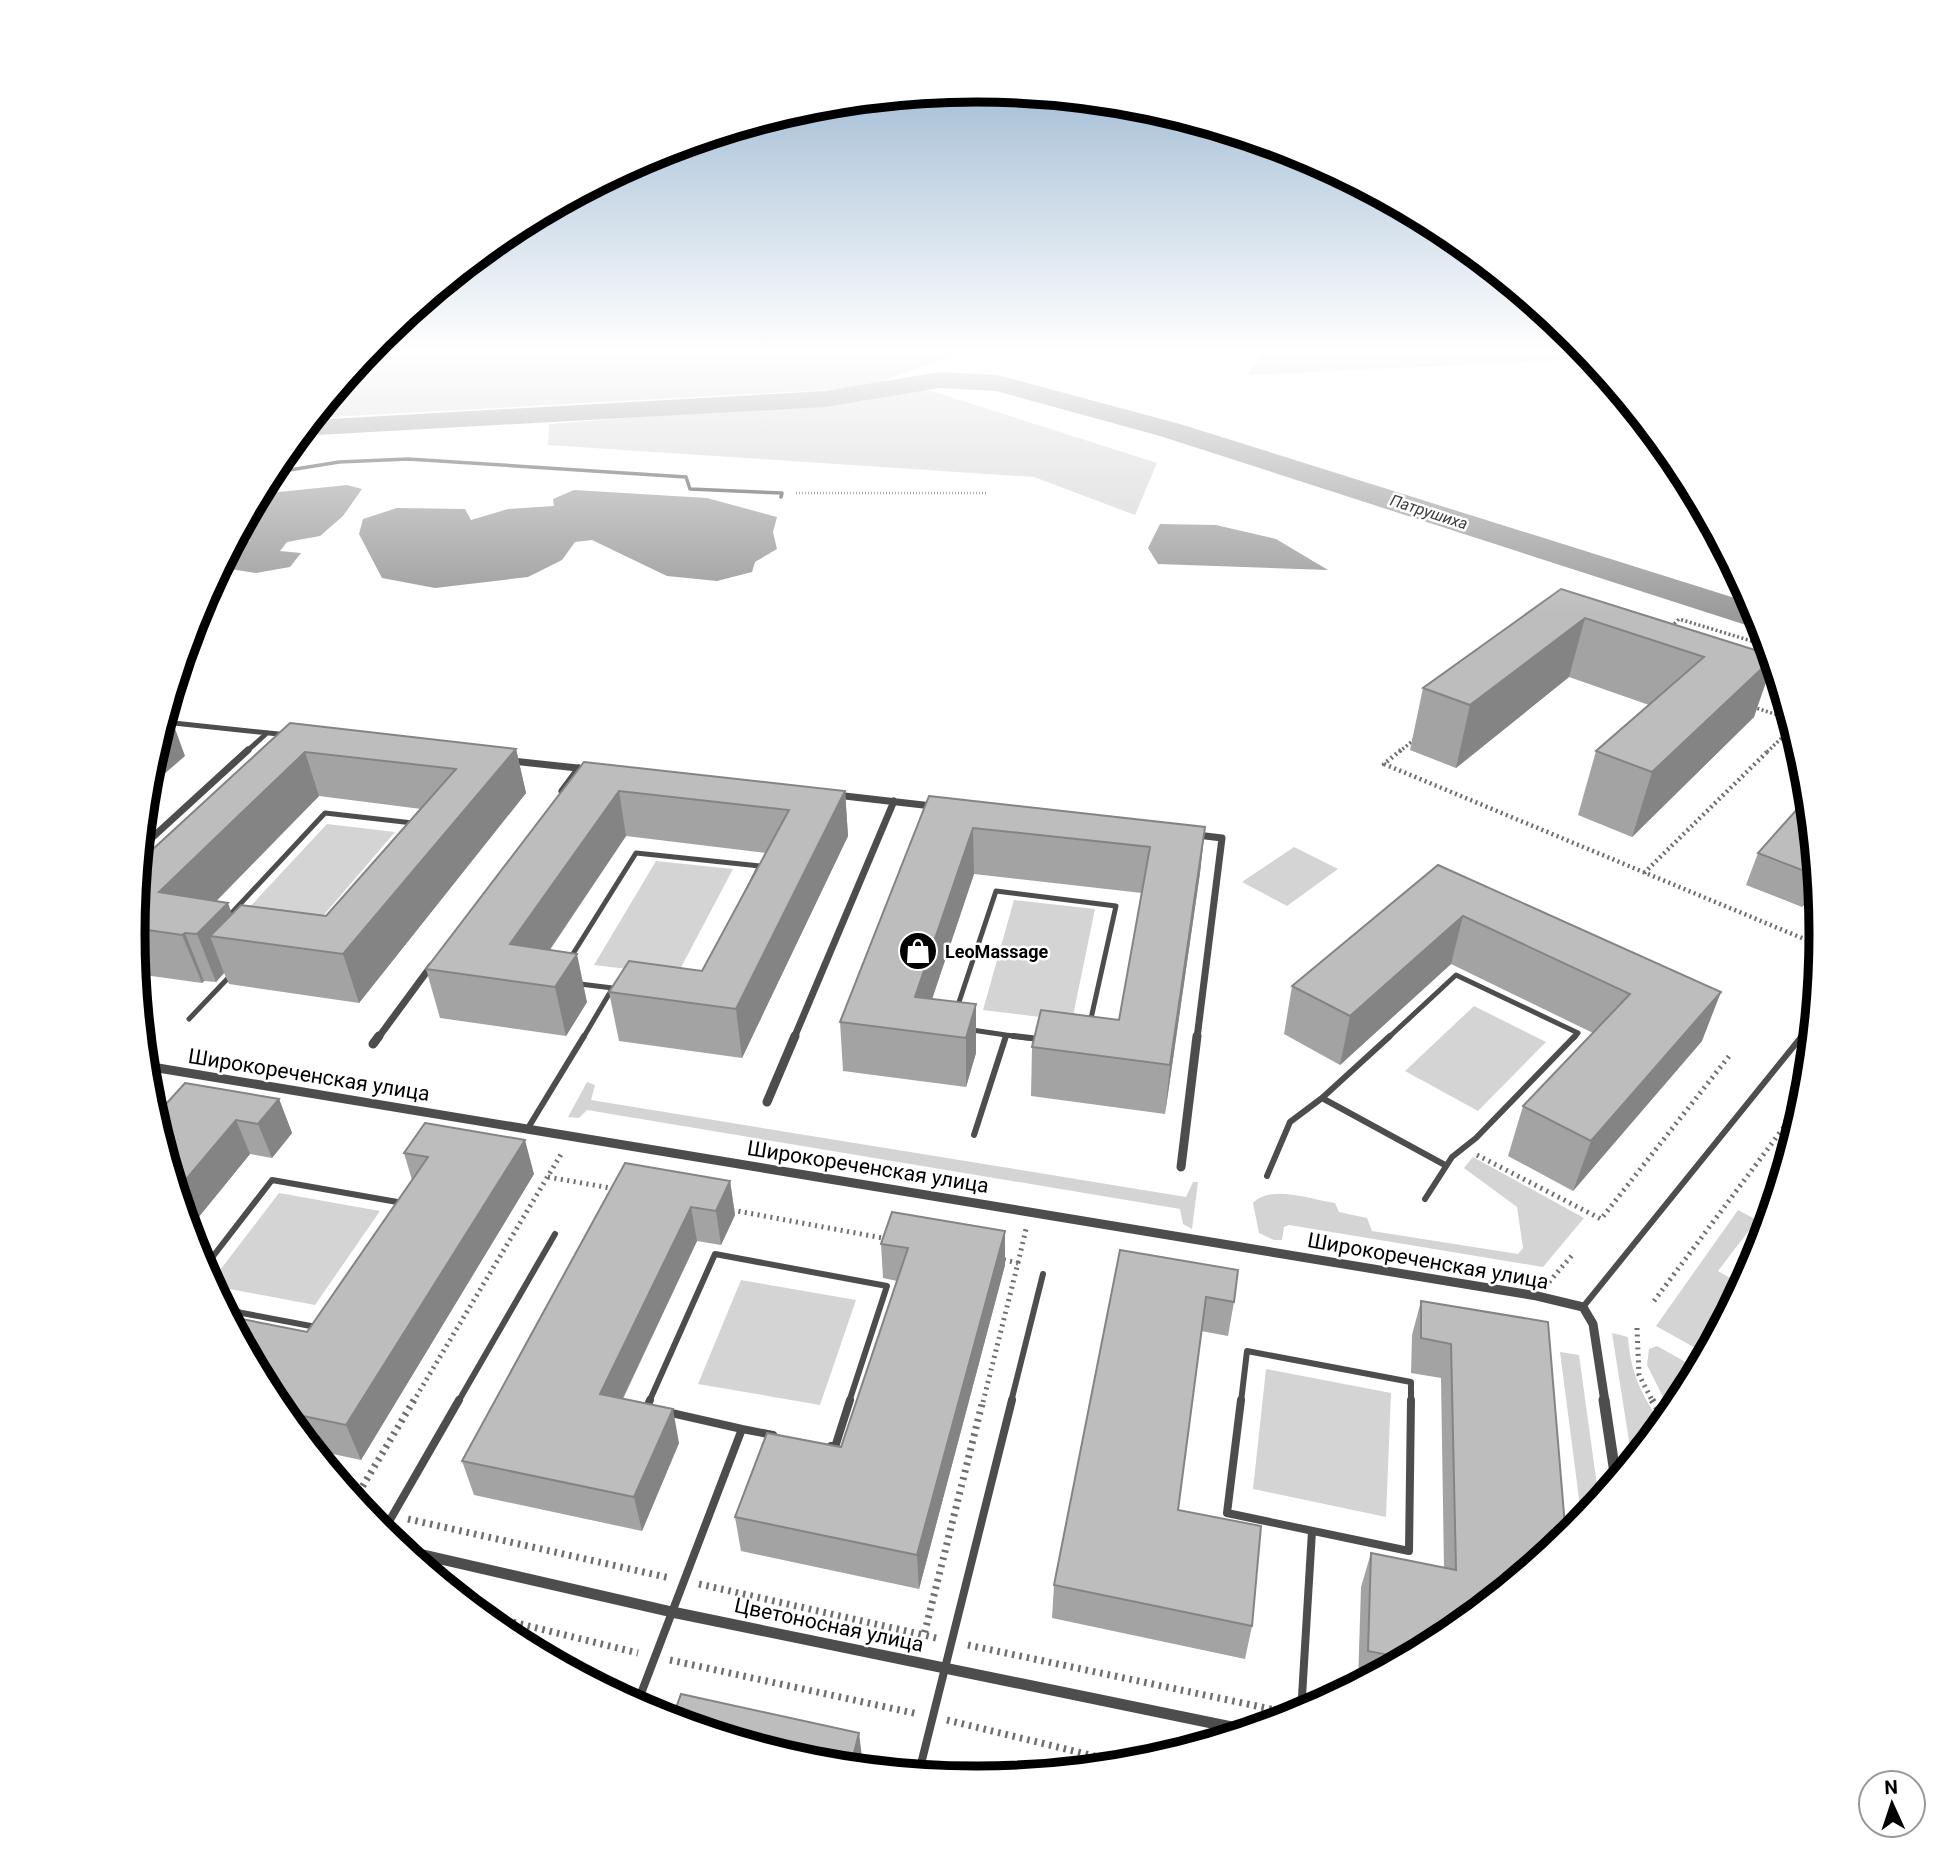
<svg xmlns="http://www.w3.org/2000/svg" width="1955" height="1867" viewBox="0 0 1955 1867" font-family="Roboto,sans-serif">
<rect width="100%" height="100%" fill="#fff"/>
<path fill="#d4d4d4" d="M367,353H962L862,388L313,418Z
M1262,353H1588L1593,359L1248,375Z
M919,387L1157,463L1135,515L1034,477L548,445L549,424L860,401Z
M327,824L395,832L317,923L244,913Z
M1294,847L1338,869L1287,906L1242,882Z
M656,861L733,869L677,975L594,965Z
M1014,900L1095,909L1072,1021L983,1010Z
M1474,1006L1546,1042L1478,1111L1405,1071Z
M587,1082L595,1085L591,1100L1186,1197L1193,1182H1198L1192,1229L1183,1224L1180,1209L587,1110L579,1118L568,1117Z
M1473,1157L1584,1218L1543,1267L1289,1225L1284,1227L1282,1240H1274L1259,1233L1253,1203C1271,1184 1312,1200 1335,1203L1339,1212L1367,1218L1372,1231L1518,1254L1523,1248L1517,1207L1464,1168Z
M279,1193L380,1211L315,1305L214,1286L211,1282Z
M1738,1210L1757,1220L1718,1271L1742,1285L1706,1354L1656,1326Z
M741,1280L856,1300L820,1405L698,1384Z
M1612,1333L1628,1337C1630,1371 1642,1397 1662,1424L1632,1460Z
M1657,1346L1698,1369L1671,1413L1647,1365L1649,1349Z
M1560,1352L1579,1355L1599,1500L1582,1522Z
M1266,1369L1391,1393L1386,1517L1253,1489Z"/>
<path fill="#9b9b9b" d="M347,485L362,489L343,516L320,536L287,542L280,551L301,553L290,567L256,573L230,569L219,571L234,541L243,544L251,540L238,536L260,494Z
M574,490L707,498L777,517L773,532L777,549L755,562L752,572L717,581L667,576L592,540L575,542L562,560L528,577L435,588L382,578L359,534L363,519L397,508L465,509L471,520L508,509L554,506L553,499Z
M1160,524L1216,525L1276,539L1328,570L1158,564L1148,548Z"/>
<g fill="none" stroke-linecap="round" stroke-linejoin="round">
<path fill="#9b9b9b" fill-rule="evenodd" d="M939,372L997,375L1180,424L1754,604L1763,627L1746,625L1160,436L996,391L939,388L825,407L299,436L312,420L825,391Z"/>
<path stroke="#6f6f6f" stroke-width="2.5" stroke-dasharray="1 2" stroke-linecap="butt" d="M796,493H988"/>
<path stroke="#6f6f6f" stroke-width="3.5" stroke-dasharray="2 2.5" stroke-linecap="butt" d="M1671,627L1679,619L1768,646
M1753,707L1790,719
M1399,752L1415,739
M1767,752L1793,727"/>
<path stroke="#6f6f6f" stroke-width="4.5" stroke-dasharray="2 3.5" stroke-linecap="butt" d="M1401,750L1384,764L1821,946
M1644,873L1769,750"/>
<path stroke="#6f6f6f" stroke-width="5" stroke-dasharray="2 4.5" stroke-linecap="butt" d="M1477,1155L1601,1219L1730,1055
M548,1177L616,1189
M732,1210L888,1239
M1018,1263L1026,1229
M1549,1282L1574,1253
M1654,1301L1805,1099
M1637,1328L1639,1375L1653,1402
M413,1402L563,1151
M983,1402L1018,1263L1000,1259"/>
<path stroke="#6f6f6f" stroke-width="7" stroke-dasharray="2.5 5" stroke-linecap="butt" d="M1652,1400L1665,1420
M355,1499L414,1400
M363,1509L376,1512
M408,1519L670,1578
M699,1584L924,1635
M484,1615L638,1653
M936,1638L924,1635L983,1400
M968,1645L1285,1712
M670,1660L918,1714
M947,1720L1123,1763"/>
<path stroke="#4d4d4d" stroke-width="3.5" d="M271,473L339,462L408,459L686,477L690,489L782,493L781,497"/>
<path stroke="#4d4d4d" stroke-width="5" d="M636,853L760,866L693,998L556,981Z
M227,918L325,813L413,823
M957,1008L996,891L1116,906L1090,1023
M189,1019L230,976
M972,1030L1006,1035L1005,1038
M1006,1035L1028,1038
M583,1038L612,989
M1388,1038L1456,975L1578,1033L1574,1038
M1801,1038L1803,1035L1810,1038"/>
<path stroke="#4d4d4d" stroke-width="6" d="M1013,1036L1039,1039
M1805,1036L1811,1038
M1322,1098L1445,1165
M528,1128L584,1036
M974,1135L1006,1036
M1267,1176L1290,1122L1322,1098L1390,1036
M1425,1199L1452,1157L1476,1138L1575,1036
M204,1268L272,1180L403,1203
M1583,1307L1802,1036
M226,1310L316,1327
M232,1322L239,1312
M458,1402L555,1234
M649,1402L715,1254L887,1286L849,1402
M1011,1402L1043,1274
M1241,1402L1247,1351L1411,1382V1402"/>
<path stroke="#4d4d4d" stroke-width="8" d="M1241,1400L1227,1513L1409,1551L1411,1400
M647,1407L650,1400
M742,1429L773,1435
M831,1446L835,1447L850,1400
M383,1532L459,1400
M637,1704L742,1429L667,1412
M1301,1713L1312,1531
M919,1772L1012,1400"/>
<path stroke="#4d4d4d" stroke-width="5" d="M164,722L288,735
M246,752L267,733"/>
<path stroke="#4d4d4d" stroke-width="7" d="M512,761L587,769
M562,791L579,768
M836,795L932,806
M1197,835L1222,838L1197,1038
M142,847L248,750
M378,1038L431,966
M794,1038L894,801"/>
<path stroke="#4d4d4d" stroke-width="9" d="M373,1044L379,1036
M146,1066L1537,1296L1583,1307L1593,1324L1605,1402
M767,1102L795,1036
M1181,1167L1197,1036"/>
<path stroke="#4d4d4d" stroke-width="11" d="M1604,1400L1616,1480
M406,1551L672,1612L1246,1730"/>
</g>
<path fill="#a3a3a3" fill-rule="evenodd" d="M1561,589L1771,655L1754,717L1632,837L1578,815L1596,751L1649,705L1569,677L1456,768L1410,750L1423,688Z
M290,723L516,749L526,793L359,1003L229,984L224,973L216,982L204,981L202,983L137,974L133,933L140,861ZM319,796L421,809L326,916L232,914L216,901Z
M584,762L845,791L848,836L742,1058L619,1041L609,992L702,971L766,853L626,836L550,950L587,1002L566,1036L440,1018L426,969Z
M929,796L1205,827L1200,873L1165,1114L1031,1096L1032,1047L1119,1020L1142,893L974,874L932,999L976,1004V1053L966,1087L843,1071L840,1022Z
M1808,797L1817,889L1802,907L1746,885L1758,853Z
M1438,865L1702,1041L1573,1191L1508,1156L1523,1106L1593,1033L1451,964L1340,1065L1284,1034L1292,986Z
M279,1099L292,1133L272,1158L250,1154L189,1229L155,1116Z
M404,1153L534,1174L361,1460L314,1450L275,1402L307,1332L412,1180Z
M625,1163L730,1181L735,1215L721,1245L697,1241L623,1399L679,1443L642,1531L474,1495L462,1461Z
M1777,1194L1757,1257L1745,1281L1732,1274L1755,1223Z
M1005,1231V1265L919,1589L741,1551L735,1517L841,1447L897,1281L883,1278L881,1244Z
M1120,1250L1234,1302L1228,1336L1201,1331L1178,1510L1252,1626L1245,1659L1052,1618L1054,1585Z
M1421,1301L1548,1322L1446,1636L1358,1683L1361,1587L1371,1553L1444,1568L1441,1378L1411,1373L1412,1335Z"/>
<path fill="#848484" d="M1585,618L1569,677L1456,768L1470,705Z
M1772,659L1773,662L1754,717L1632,837L1652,772Z
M169,712L185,756L148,788L150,768L166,714Z
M516,749L526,793L359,1003L343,954Z
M305,752L319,796L185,933L204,981L202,983L182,935L159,892Z
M619,791L626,836L527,983L510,944Z
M845,791L848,836L742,1058L736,1009Z
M1205,827L1200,873L1165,1114L1170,1065Z
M973,828L974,874L921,1032L915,997Z
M1815,875H1816L1817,889L1802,907Z
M228,903L242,941L210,936L224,973L216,982L197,934Z
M1463,916L1451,964L1340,1065L1350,1016Z
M577,954L587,1002L566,1036L555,987Z
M1721,992L1702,1041L1573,1191L1591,1141Z
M976,1004V1053L966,1087V1038Z
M279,1099L292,1133L272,1158L258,1124Z
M236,1120L250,1154L189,1229L177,1190Z
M525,1140L534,1174L361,1460L346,1425Z
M730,1181L735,1215L721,1245L716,1211Z
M691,1207L697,1241L608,1429L600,1394Z
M1005,1231V1265L919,1589L917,1555Z
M673,1409L679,1443L642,1531L634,1497Z
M859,1733L863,1765L862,1766L851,1765Z"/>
<path fill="#bdbdbd" stroke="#848484" stroke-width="2" d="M1561,589L1771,655L1772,659L1652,772L1596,751L1704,657L1585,618L1470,705L1423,688Z
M290,723L516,749L343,954L210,936L241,905L326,916L456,769L305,752L159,892L228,903L197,934L185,933L182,935L134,928L140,861Z
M584,762L845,791L736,1009L609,992L629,961L702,971L789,810L619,791L510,944L577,954L555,987L426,969Z
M929,796L1205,827L1170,1065L1032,1047L1041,1010L1119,1020L1150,847L973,828L915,997L976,1004L966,1038L840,1022Z
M1808,797L1816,875H1815L1758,853Z
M1438,865L1721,992L1591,1141L1523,1106L1630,994L1463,916L1350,1016L1292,986Z
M185,1083L279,1099L258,1124L236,1120L177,1190L155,1116Z
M425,1123L525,1140L346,1425L284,1412L275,1402L235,1327L242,1319L307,1332L428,1157L404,1153Z
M625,1163L730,1181L716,1211L691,1207L600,1394L673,1409L634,1497L462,1461Z
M1777,1194L1766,1229L1755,1223Z
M892,1212L1005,1231L917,1555L735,1517L767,1433L841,1447L908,1248L881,1244Z
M1120,1250L1238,1270L1234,1302L1206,1297L1178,1510L1261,1526L1252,1626L1054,1585Z
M1421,1301L1548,1322L1566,1538L1446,1636L1404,1658L1368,1651L1371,1553L1456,1570L1451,1344L1421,1338Z
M681,1694L859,1733L851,1765L812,1761L672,1719Z"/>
<linearGradient id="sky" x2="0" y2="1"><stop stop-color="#89aac9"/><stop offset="0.57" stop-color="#fff"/><stop offset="1" stop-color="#fff" stop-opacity="0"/></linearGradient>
<rect width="1955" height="614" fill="url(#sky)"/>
<defs>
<symbol id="shop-disc" viewBox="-11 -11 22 22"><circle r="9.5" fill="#000" stroke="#fff"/><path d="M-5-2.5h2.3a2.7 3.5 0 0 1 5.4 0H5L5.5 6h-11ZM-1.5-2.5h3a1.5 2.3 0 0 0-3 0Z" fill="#fff"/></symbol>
</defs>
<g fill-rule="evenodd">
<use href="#shop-disc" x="896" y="929" width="44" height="44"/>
</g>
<g text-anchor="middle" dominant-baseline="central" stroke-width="5" stroke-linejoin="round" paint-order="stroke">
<g font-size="16" font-style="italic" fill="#3c3c3c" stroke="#fff">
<text transform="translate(1429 512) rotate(18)">Патрушиха</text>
</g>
<g font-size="18" font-weight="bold" fill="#000" stroke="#fff" text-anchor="start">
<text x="945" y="951">LeoMassage</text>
</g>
<g font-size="21" fill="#000" stroke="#fff">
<text transform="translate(309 1075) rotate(9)">Широкореченская улица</text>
<text transform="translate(868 1167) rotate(9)">Широкореченская улица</text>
<text transform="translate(1428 1261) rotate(10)">Широкореченская улица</text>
<text transform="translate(829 1625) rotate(12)">Цветоносная улица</text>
</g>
</g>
<path d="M0 0H1955V1867H0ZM145 934a832 832 0 1 1 1664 0a832 832 0 1 1-1664 0Z" fill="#fff" fill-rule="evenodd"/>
<path fill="none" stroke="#000" stroke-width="9" d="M145 934a832 832 0 1 1 1664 0a832 832 0 1 1-1664 0Z"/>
<g transform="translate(1892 1804) rotate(357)"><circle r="33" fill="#ffffff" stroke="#999999" stroke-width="2"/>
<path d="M0-5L12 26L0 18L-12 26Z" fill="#000000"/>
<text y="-10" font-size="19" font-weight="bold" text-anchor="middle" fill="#000000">N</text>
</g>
</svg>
